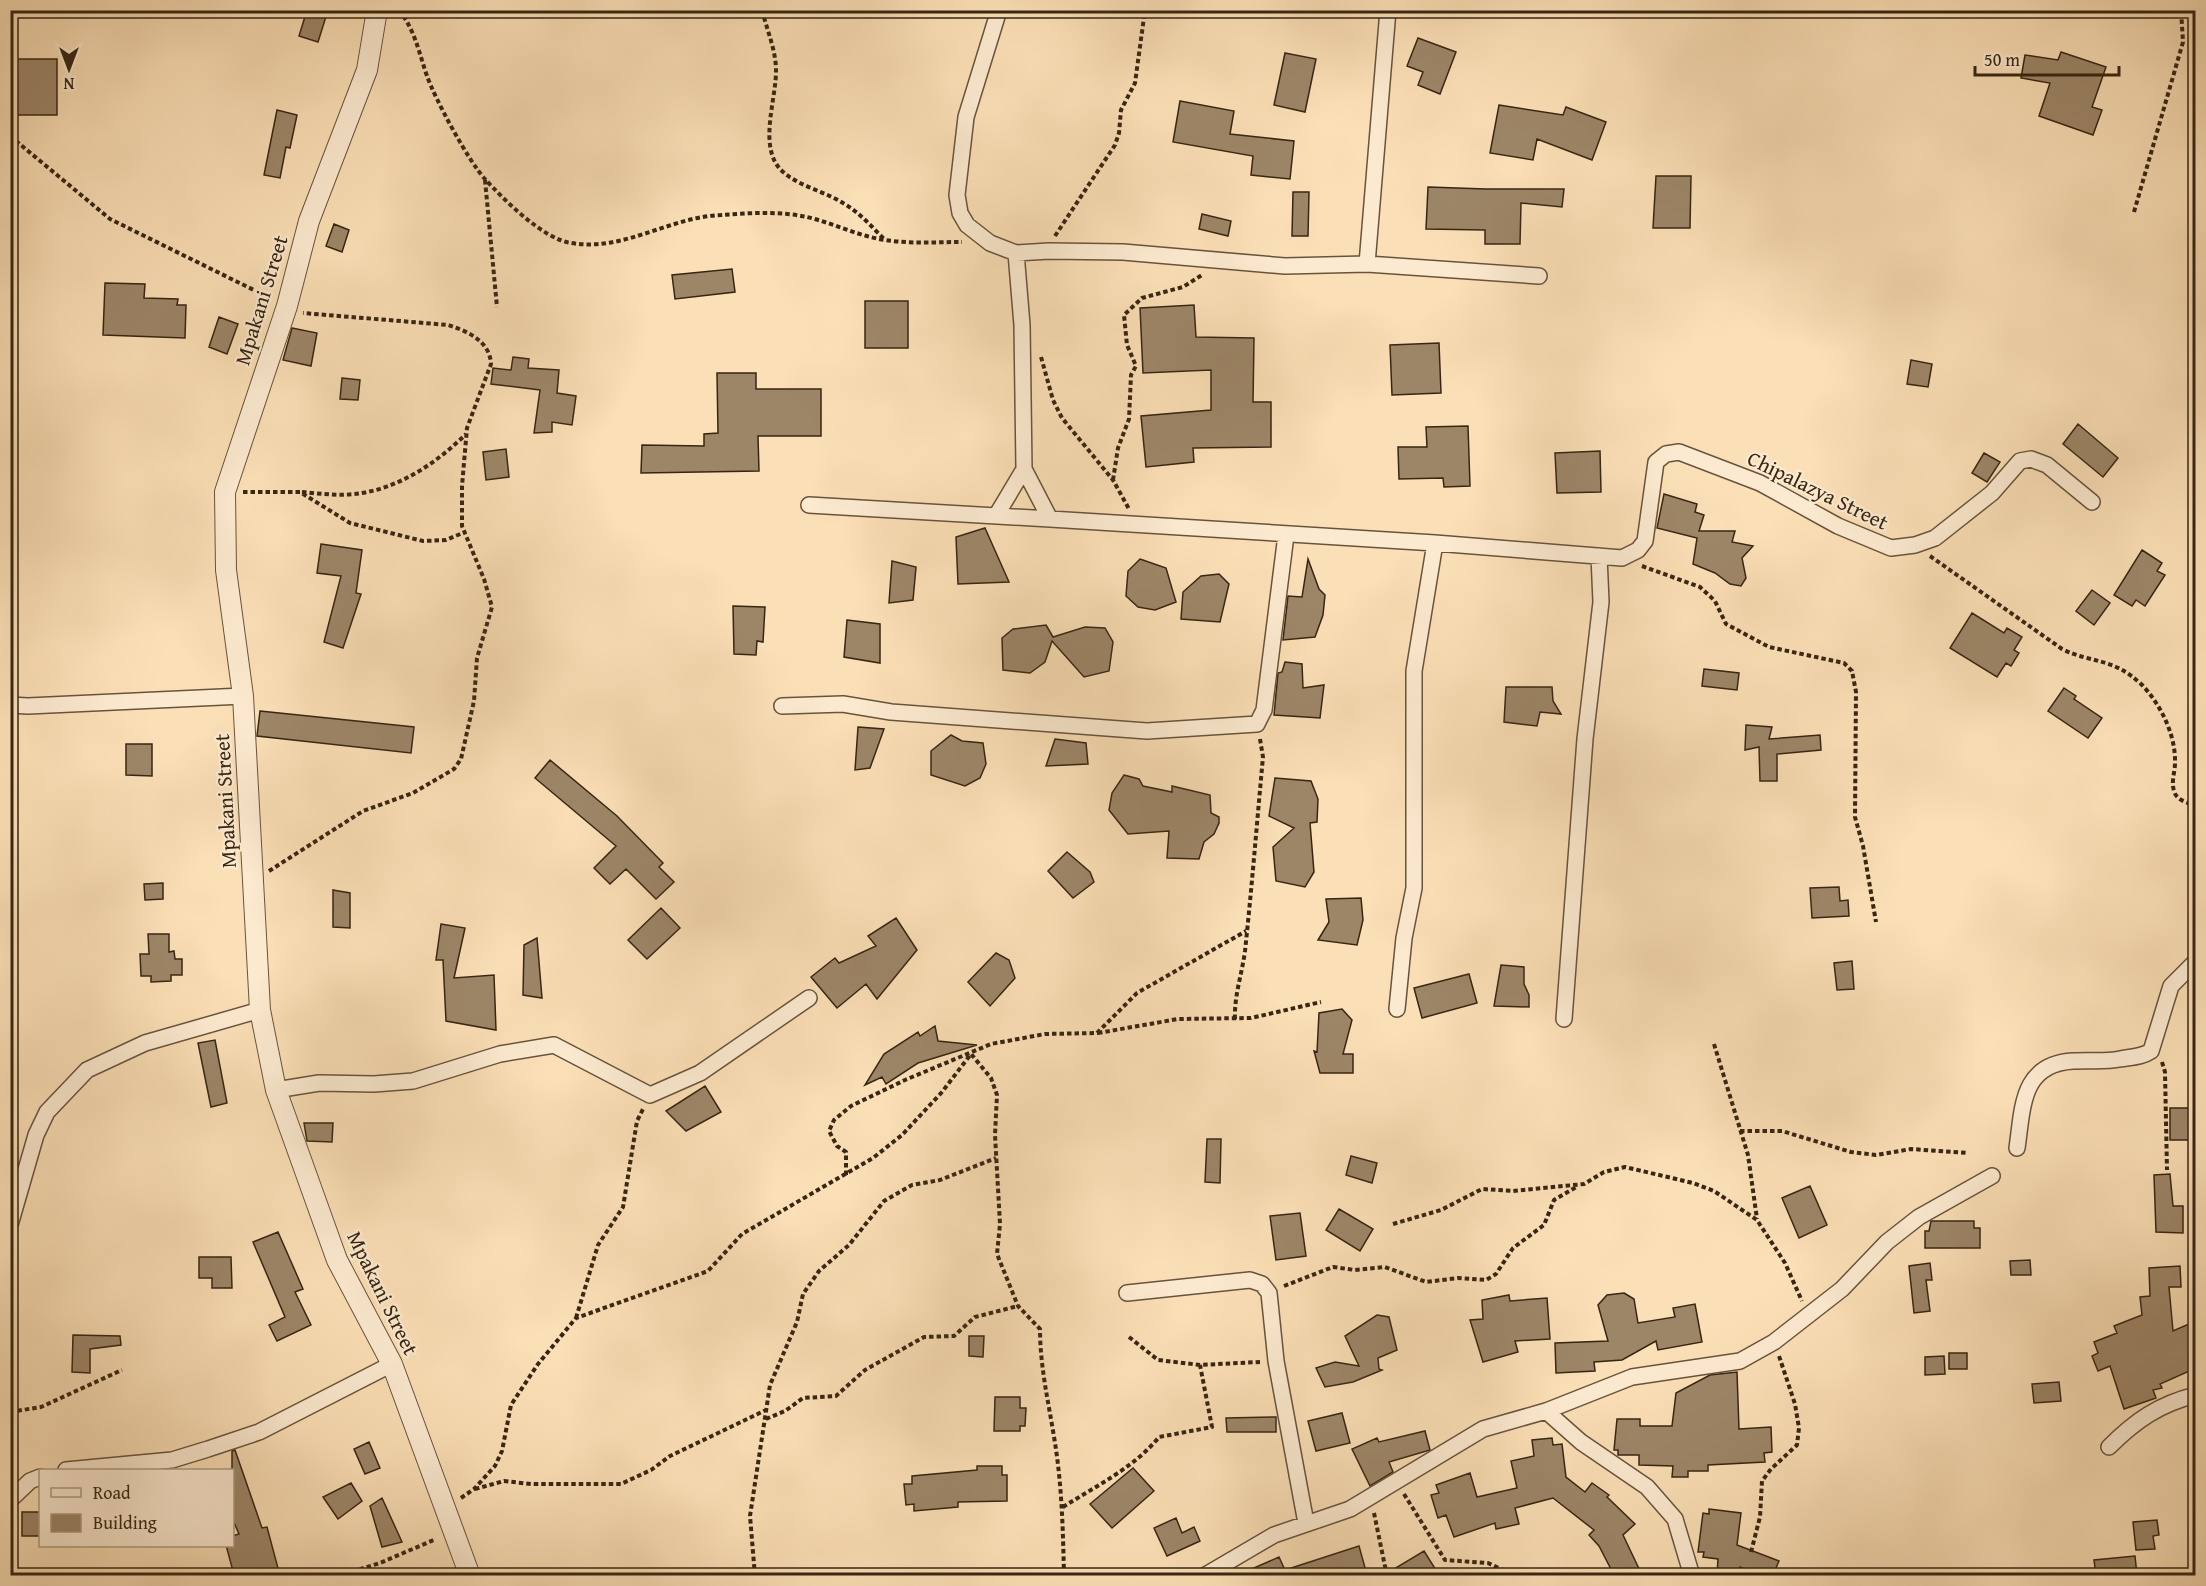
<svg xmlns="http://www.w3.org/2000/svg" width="2206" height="1586" viewBox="0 0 2206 1586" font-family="'Gentium Book Plus',serif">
<rect width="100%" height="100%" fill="#fbdfb6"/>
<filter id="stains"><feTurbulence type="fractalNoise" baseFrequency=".00333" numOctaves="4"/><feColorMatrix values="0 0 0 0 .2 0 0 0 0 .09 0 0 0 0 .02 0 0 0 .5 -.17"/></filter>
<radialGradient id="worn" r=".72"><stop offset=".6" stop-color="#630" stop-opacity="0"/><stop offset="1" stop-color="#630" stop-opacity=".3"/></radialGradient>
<path fill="#9d8668" stroke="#372613" stroke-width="1.5" d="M307,10H328L318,42L299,36Z
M1418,38L1456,52L1440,94L1418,85L1423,72L1407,66Z
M2061,52L2106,67L2092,107L2102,110L2093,135L2039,116L2050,83L2021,78L2025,55L2058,60Z
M1285,53L1316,59L1305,112L1274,105Z
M14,59H57V115H17V96H10V66H14Z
M1180,101L1234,111L1230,134L1294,141L1290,179L1251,175L1253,156L1173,142Z
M1499,105L1563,115L1566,107L1606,122L1592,160L1537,139L1533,160L1490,153Z
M277,110L297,115L290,148L286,147L280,178L264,175Z
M1656,176H1691L1690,228H1653Z
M1428,187L1486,189H1564L1562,207L1521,203L1520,244H1485V230L1426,229Z
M1293,192H1309L1308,236H1292Z
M1202,214L1231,221L1228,236L1199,229Z
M334,224L349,230L342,252L326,246Z
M732,269L735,292L675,299L672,275Z
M105,283L145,284L144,298L178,299L177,305H186L185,338L103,335Z
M865,301H908V348H865Z
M1194,305L1196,337L1254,338L1253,402H1271V447L1193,448L1194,462L1146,467L1141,416L1211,410V370L1143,373L1140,308Z
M219,317L238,324L227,354L209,347Z
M292,328L317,333L311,366L283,360Z
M1439,343L1441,393L1392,395L1390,345Z
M513,357L529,359L528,368L559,370L557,393L576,396L572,425L552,422V432L534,433L540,390L491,384L493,368L511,370Z
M1911,360L1932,364L1928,387L1907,384Z
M717,373H756V389H821V436H758L759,471L641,473L642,445L704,446V434L718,433Z
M342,378L360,380L358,400L340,399Z
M2078,424L2118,458L2103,477L2063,444Z
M1468,426L1470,486L1444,487L1443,478L1399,479L1398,447H1427L1426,427Z
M506,449L509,477L486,480L483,452Z
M1600,451L1601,492L1557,493L1555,453Z
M1984,453L2000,462L1987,482L1972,473Z
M1664,494L1697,504L1695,512L1704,515L1699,531H1735L1732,542L1753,546L1742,558L1746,578L1741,586L1730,584L1715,573L1693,564L1697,538L1657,528Z
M985,528L1009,582L958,584L956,537Z
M321,544L362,550L356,593L361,594L343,648L324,642L341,576L317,573Z
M2142,550L2162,563L2157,571L2165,575L2145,606L2136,600L2132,606L2114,595Z
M1140,559L1166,568L1176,602L1155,610L1138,607L1126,596L1128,571Z
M1308,559L1319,589L1325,595L1323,615L1315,637L1283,640L1288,596L1302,597Z
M892,561L916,567L913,600L889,603Z
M1219,574L1229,584L1220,622L1181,619L1183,592L1201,576Z
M2092,590L2110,603L2094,625L2076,611Z
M733,606L765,607L763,642L757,641L756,655L734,654Z
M1972,613L2004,633L2007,628L2022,637L2014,650L2019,653L2011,666L2006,663L1997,677L1950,648Z
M847,620L880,624V663L844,657Z
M1046,625L1053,637L1085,627L1105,628L1113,642L1109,671L1084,677L1052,641L1045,662L1030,673L1003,670L1002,638L1013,629Z
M1285,662L1302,664L1303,688L1324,685L1320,718L1274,715L1278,673L1282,672Z
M1704,669L1739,673L1737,690L1702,686Z
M1506,687H1552L1553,701L1561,714L1540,712L1537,726L1504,722Z
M2064,688L2076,696L2074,699L2102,718L2088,738L2048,711Z
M260,711L414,727L411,753L257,736Z
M1746,725L1772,727L1769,739L1820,735L1821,750L1777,754V781H1760L1759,747L1745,750Z
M858,727L884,729L870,768L855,770Z
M951,735L962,741L983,743L986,764L980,778L965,786L931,775V751Z
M1055,739L1086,743L1088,764L1046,766Z
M126,744H152V776L126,775Z
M550,760L617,816L663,863L659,867L674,882L656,899L626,869L610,884L594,868L616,846L535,778Z
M1124,775L1139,779L1143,786L1172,792V786L1210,795L1211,813L1219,817V823L1214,834L1204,842L1199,859L1167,858L1169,831L1128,834L1109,810L1112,793Z
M1275,778L1311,781L1318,799L1317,822L1310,823L1314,872L1305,887L1276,881L1273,847L1294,828L1269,816Z
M1067,852L1090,872L1094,882L1073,898L1048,871Z
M163,883V899L145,900L144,884Z
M1839,887L1840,901L1848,900L1849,916L1812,918L1810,888Z
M333,890L350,893V928L333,927Z
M1361,898L1363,920L1357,945L1318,940L1329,922L1326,899Z
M661,908L680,928L647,959L628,940Z
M896,918L917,950L877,999L866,984L837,1008L811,977L835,958L839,963L876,946L868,936Z
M441,924L465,928L454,978L494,975L496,1030L446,1021L443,960H436Z
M148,934H169V952L174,951L175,959H182V975H171V981L151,982V976H141L140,954H149Z
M537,938L542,998L523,995L524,945Z
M996,953L1009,960L1015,978L990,1006L968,982Z
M1852,961L1854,989L1837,990L1834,963Z
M1501,965L1524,967V984L1529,995V1007L1494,1006Z
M1469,974L1477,1003L1422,1018L1414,988Z
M1342,1009L1352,1020L1343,1054H1353V1073H1320L1314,1051L1317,1052L1319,1013Z
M935,1026L938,1041L977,1045L918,1063L886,1084L882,1077L865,1085L884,1054L918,1032L920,1036Z
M215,1040L227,1103L211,1107L198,1043Z
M705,1086L721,1112L686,1131L666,1111Z
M2170,1108H2196V1140H2170Z
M304,1123H333L332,1142L307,1141Z
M1207,1139H1221L1220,1183L1205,1182Z
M1351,1156L1377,1163L1372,1183L1346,1175Z
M2170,1174L2173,1206H2183V1233L2156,1232L2154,1175Z
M1810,1186L1827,1225L1799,1238L1782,1198Z
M1339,1209L1373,1229L1360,1251L1326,1230Z
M1300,1213L1306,1256L1276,1260L1270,1216Z
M1931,1221H1974V1228H1980V1248H1925V1231H1929Z
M278,1232L303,1289L295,1292L311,1325L277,1341L269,1325L285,1317L253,1242Z
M199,1257H231L232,1288H212V1278H199Z
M2030,1260L2031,1275H2011L2010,1261Z
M1930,1263L1932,1280H1926L1930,1311L1914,1313L1909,1266Z
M2180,1266L2181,1287H2169L2173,1331L2196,1321V1368L2160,1384L2162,1388L2153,1390L2156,1398L2124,1409L2110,1366L2098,1371L2092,1356L2098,1353L2094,1342L2117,1333L2114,1326L2142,1315L2140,1297L2150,1296L2149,1268Z
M1624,1293L1634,1299L1638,1323L1675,1317L1673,1308L1695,1304L1702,1342L1658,1350L1656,1341L1622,1360L1594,1362L1595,1371L1556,1373L1555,1343L1608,1341L1598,1305L1607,1295Z
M1509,1295L1510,1301L1547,1298L1550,1339L1515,1341L1518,1352L1483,1362L1470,1320L1483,1319L1482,1300Z
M1377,1315L1389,1317L1397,1350L1378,1358L1379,1369L1382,1370L1353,1382L1325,1387L1316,1368L1335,1362L1359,1366L1345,1336Z
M73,1335L120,1336L121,1345L90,1349V1373L72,1372Z
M969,1336H984L983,1357L969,1356Z
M1949,1353H1967V1369H1949Z
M1944,1356L1945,1374L1925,1375V1357Z
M1737,1372L1739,1429L1771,1427L1772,1452L1764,1453L1765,1462L1708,1465V1471H1688V1477H1672L1673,1466L1639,1465V1455H1618V1450H1614L1617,1419H1640V1426H1672L1676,1393L1710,1375Z
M2059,1382L2061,1401L2034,1403L2032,1384Z
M995,1397H1020V1408H1026L1025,1426H1020V1431H994Z
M1342,1413L1350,1443L1316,1451L1308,1421Z
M1276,1417V1432H1227L1226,1418Z
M1425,1431L1430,1450L1389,1462L1393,1472L1370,1486L1352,1449L1377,1438L1379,1442Z
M1552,1438L1553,1445L1562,1444L1566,1477L1585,1492L1592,1483L1609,1495L1607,1497L1635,1524L1623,1535L1642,1575H1614L1599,1546L1589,1535L1594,1530L1553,1498L1515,1508L1519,1524L1496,1529L1495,1523L1454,1537L1446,1515L1438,1518L1431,1495L1439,1493L1436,1485L1470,1473L1477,1497L1517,1488L1511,1461L1534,1456L1532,1440Z
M369,1442L380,1468L365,1474L354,1449Z
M235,1450L262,1528L267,1527L279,1572L264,1575H234L226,1545H232V1536L239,1534L232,1518V1451Z
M977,1466H1002V1475H1007V1501L958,1502V1507L914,1511V1504L906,1505L904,1484H912V1476L977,1470Z
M1133,1468L1154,1491L1112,1528L1090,1504Z
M351,1483L362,1501L338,1519L323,1497Z
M382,1498L402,1542L382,1547L370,1506Z
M1709,1509L1741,1513L1737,1545L1779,1561L1773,1575H1760L1740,1567L1739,1575H1717L1718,1559L1703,1557L1704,1552H1698L1703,1513L1709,1514Z
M22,1512H40V1536H22Z
M1176,1518L1182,1533L1194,1527L1200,1541L1167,1556L1154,1528Z
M2157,1520L2159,1535L2153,1536L2155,1549L2136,1550L2133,1522Z
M1359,1546L1367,1575H1238L1279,1557L1285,1570Z
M1424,1551L1439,1575H1384Z
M2135,1556L2137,1575H2096L2094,1560Z"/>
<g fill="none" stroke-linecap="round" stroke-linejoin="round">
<defs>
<path id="minor" d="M999,10L966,117L957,195L960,213L967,225L990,243L1016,253L1049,251L1123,252L1285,266L1367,264L1539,276
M1016,253L1022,325L1024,469L1050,519L1435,543L1622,558L1638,550L1645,541L1656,462L1666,454L1679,452L1760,483L1838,526L1891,548L1915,545L1935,538L1992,493L2020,461L2031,459L2047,465L2092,502
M1367,264L1388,10
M809,505L1050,519
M996,516L1024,469
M10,705L28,706L243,696
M782,706L843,704L891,712L1147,731L1257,724L1264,710L1286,535
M1397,1009L1404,938L1414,888V671L1435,543
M1564,1019L1585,739L1601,602L1599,556
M276,1090L319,1083L374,1084L413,1081L500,1054L554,1045L650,1095L700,1073L809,998
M2017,1148C2023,1107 2021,1064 2073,1061C2089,1060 2105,1062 2120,1059C2131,1057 2142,1057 2151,1051L2171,986L2196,961
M10,1225L36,1135L47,1112L87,1070L145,1043L260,1010
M1127,1293L1250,1280L1262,1284L1269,1293L1276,1361L1306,1523
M1546,1411L1581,1442L1647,1487L1675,1519L1692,1576
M2109,1447C2135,1421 2159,1404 2196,1395
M66,1470L172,1460L208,1449L259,1432L392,1364
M10,1500L30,1481L40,1477
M1204,1576L1274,1535L1350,1509L1483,1429L1546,1411L1632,1377L1740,1361L1774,1342L1842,1289L1887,1242L1919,1217L1992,1176"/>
<path id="tertiary" d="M377,10L367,70L309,221L287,306L225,492L226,570L243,696L260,1010L276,1090L337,1260L392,1364L470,1576"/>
</defs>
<use href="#minor" stroke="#68543c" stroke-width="18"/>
<use href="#tertiary" stroke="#68543c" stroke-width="22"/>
<path stroke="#372613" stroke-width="4" stroke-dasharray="4.5 3" stroke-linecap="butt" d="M399,10C415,30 419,53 427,76C435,99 469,162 485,179C503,199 543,239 571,243C624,252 669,217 721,215C748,213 780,211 807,217C833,223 858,236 885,240C910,244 937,242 962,242
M762,10C767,30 775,48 776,68C777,99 757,147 782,171C798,186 824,191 843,203C859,212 871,226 884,239
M10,136L110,219L270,298
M485,180L497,307
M2134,212L2183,42L2181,10
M1055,236L1115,145L1119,133L1121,110L1135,83L1145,10
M1041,357L1053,400L1062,418L1113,480L1129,509
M1113,480L1118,448L1129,419L1131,375L1136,366L1127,345L1124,315L1142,298L1183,287L1202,275
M243,492H300L350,523L423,541L446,540L465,532
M302,492C324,494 346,497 367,492C404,485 440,460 466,434
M1930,556L2062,649C2093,664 2112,657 2141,684C2160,703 2176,735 2175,763C2175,772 2171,781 2174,791C2176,800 2188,803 2196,806
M1642,566L1700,587L1715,601L1726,624L1769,647L1844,663L1852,671L1856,692L1855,817L1863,846L1876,922
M269,871L363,811L413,793L454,769L461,759L474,701L477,658L492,607L484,579L462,526V486L467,428L491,364C490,341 467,331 448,325L303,313
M1235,1019C1234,996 1242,974 1245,951C1252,886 1257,821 1263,757L1260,739
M1098,1033L1178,1019L1251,1018L1321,1002
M1714,1044L1748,1155L1757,1219
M2162,1062L2165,1072L2167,1170
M1740,1131H1782L1851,1152L1876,1155L1911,1149L1968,1153
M846,1175V1152L837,1146L829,1131L834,1120L851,1106L905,1080L991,1044L1045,1034L1097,1033L1137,993L1246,931
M1393,1224L1441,1210L1482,1189L1513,1191L1584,1184L1604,1172L1625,1167L1693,1183L1714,1191L1757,1220L1785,1263L1802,1301
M1284,1286L1333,1267L1355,1270L1385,1267L1426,1282L1458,1278L1486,1280L1496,1274L1513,1248L1544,1225L1554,1200L1578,1186
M576,1318L598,1245L623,1207L637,1121L643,1109
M1129,1337L1158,1360L1200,1365L1260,1362
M10,1412L41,1407L122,1370
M766,1419L785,1411L803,1398L836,1396L865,1370L924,1337L954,1336L975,1317L1018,1306
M475,1489L504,1481L531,1484H621L651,1470L670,1456L766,1410
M1404,1494L1445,1560L1488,1563L1505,1571L1528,1576
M461,1498L474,1489L495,1466L502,1451L511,1405L538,1364L576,1318L708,1271L742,1234L873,1158L902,1135L942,1092L971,1054L991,1078L997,1095L995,1135L1000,1224L997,1254L1018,1306L1040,1329C1040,1368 1049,1404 1055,1443C1062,1487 1063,1531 1064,1576
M1063,1507C1096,1486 1135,1467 1159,1437L1212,1427L1200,1365
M1374,1513L1387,1576
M1751,1552L1760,1517L1762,1481L1771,1469L1797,1445L1799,1428L1795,1404L1779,1356
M338,1576L380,1563L436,1539
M755,1576L750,1516L770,1385L797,1322L803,1294L819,1271L849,1245L884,1201L912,1185L940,1180L996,1158
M1661,1576L1675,1570"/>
<use href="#minor" stroke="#fcead0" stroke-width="15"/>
<use href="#tertiary" stroke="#fcead0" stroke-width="20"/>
</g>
<g text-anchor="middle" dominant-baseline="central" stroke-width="4.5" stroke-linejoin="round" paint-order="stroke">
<g font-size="21" fill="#372613" stroke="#fcead0">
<text transform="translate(261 300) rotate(-73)">Mpakani Street</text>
<text transform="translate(1818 490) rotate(26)">Chipalazya Street</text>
<text transform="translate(225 801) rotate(-93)">Mpakani Street</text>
<text transform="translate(383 1293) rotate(64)">Mpakani Street</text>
</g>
</g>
<rect width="2206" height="1586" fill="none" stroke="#fbdfb6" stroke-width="36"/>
<rect x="12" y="12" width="2182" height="1562" fill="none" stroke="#372613" stroke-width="3"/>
<rect x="18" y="18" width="2170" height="1550" fill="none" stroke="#372613" stroke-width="1.5"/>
<rect x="39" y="1469" width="195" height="78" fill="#fcead0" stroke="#ad9c84" stroke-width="1.5"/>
<rect x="51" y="1488" width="30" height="9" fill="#fcead0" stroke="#ad9c84" stroke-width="1.5"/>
<text x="93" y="1499" font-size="18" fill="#372613">Road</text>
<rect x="51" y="1514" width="30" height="18" fill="#9d8668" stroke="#ad9c84" stroke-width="1.5"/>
<text x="93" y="1529" font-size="18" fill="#372613">Building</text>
<g transform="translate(69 69) rotate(180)" stroke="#fcead0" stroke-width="4.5" paint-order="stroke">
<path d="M0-4.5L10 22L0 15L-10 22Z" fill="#372613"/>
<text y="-9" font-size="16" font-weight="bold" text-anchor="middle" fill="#372613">N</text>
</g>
<path d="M1975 66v9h144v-9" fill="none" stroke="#372613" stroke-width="3"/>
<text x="1984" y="66" font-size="18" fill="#372613" stroke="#fcead0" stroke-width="4.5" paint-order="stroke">50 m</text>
<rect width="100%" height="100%" filter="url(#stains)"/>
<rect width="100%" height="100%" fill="url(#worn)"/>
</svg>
